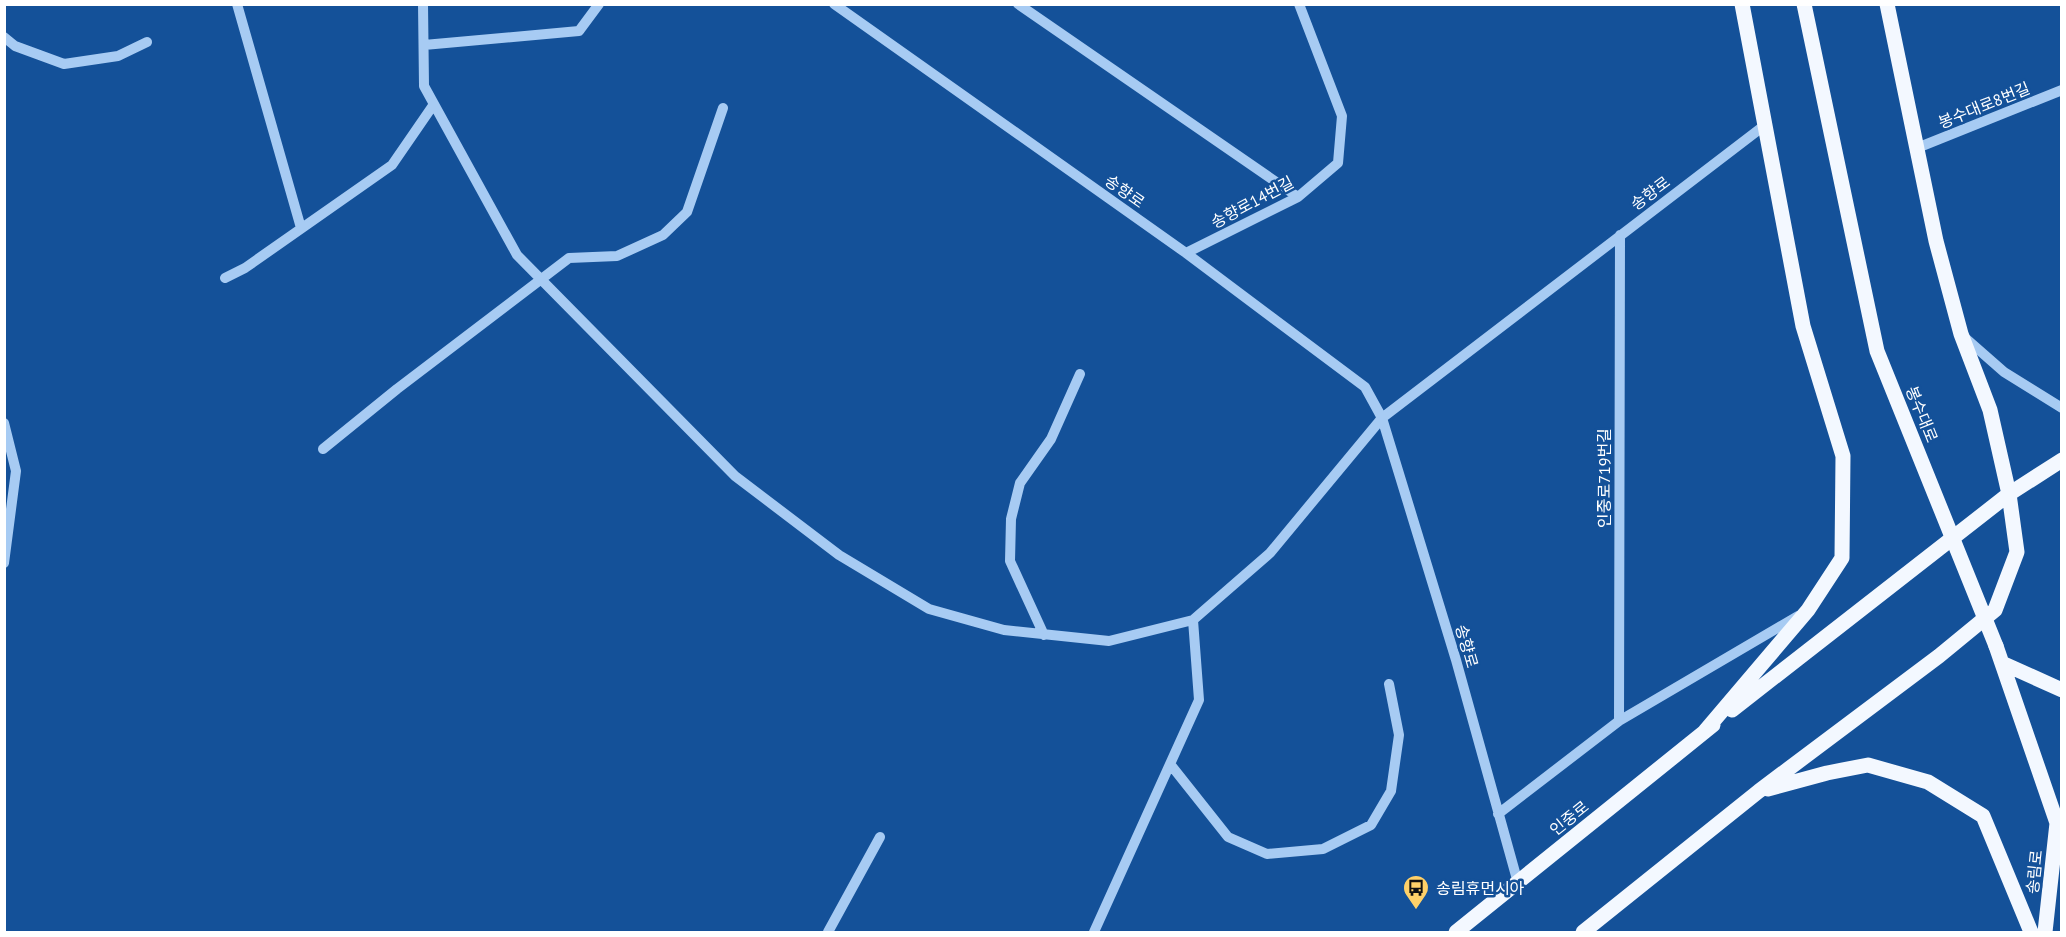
<svg xmlns="http://www.w3.org/2000/svg" width="2066" height="937" viewBox="0 0 2066 937" font-family="'PT Sans','Noto Sans KR',sans-serif">
<rect width="100%" height="100%" fill="#145199"/>
<g fill="none" stroke-linecap="round" stroke-linejoin="round">
<path stroke="#a7cbf3" stroke-width="10" d="M237,4L301,228
M423,4L424,86L517,255L735,476L839,555L929,609L1004,630L1109,641L1193,620L1270,553L1382,418L1765,125
M834,4L1186,253L1365,387L1382,418L1456,660L1518,883
M1018,4L1298,197
M4,37L15,46L64,64L118,56L147,42
M424,45L579,31L599,4
M1917,148L2062,90
M1186,253L1298,197L1338,163L1342,116L1299,4
M225,278L245,268L392,165L434,104
M1963,336L2004,372L2062,408
M4,423L16,471L4,563
M323,449L397,389L569,258L617,256L663,235L687,212L723,108
M1044,635L1010,561L1011,519L1020,483L1051,439L1080,374
M1619,721L1620,235
M1170,764L1228,837L1267,854L1323,849L1371,825L1391,791L1399,735L1389,684
M1498,814L1619,721L1798,616
M828,932L880,837
M1094,932L1199,700L1193,620"/>
<path stroke="#f3f8ff" stroke-width="15" d="M1996,646L2057,823
M2002,663L2062,690
M1732,710L2009,494L2062,460
M1705,731L1808,610L1842,558L1843,456L1803,326L1742,4
M1768,789L1827,773L1868,765L1928,782L1983,816L2031,932
M1456,932L1713,725
M1583,932L1759,791L1939,656L1995,610L2017,552L2009,494L1990,410L1961,334L1936,241L1887,4
M2045,932L2057,823L2062,818"/>
<path stroke="#f3f8ff" stroke-width="15" d="M1804,4L1877,351L1996,646"/>
</g>
<defs>
<symbol id="bus-pin" viewBox="-11 -11 22 30"><path d="M0 17L-7.5 6A9.5 9.5 0 1 1 7.5 6Z" fill="#ffd169" stroke="#145199"/><path d="M-5-6H5V4H4V6H2V4H-2V6H-4V4H-5ZM-3.5-4V0h7V-4ZM-3.5 1.2v1.5H-2V1.2ZM2 1.2v1.5H3.5V1.2Z" fill="#111"/></symbol>
</defs>
<g fill-rule="evenodd">
<use href="#bus-pin" x="1401" y="873" width="30" height="40"/>
</g>
<g text-anchor="middle" dominant-baseline="central" stroke-width="5" stroke-linejoin="round" paint-order="stroke">
<g font-size="16" fill="#fff" stroke="#145199">
<text transform="translate(1984 105) rotate(-22)">봉수대로8번길</text>
<text transform="translate(1125 191) rotate(35)">송향로</text>
<text transform="translate(1650 193) rotate(-37)">송향로</text>
<text transform="translate(1252 202) rotate(-28)">송향로14번길</text>
<text transform="translate(1922 414) rotate(68)">봉수대로</text>
<text transform="translate(1604 478) rotate(-90)">인중로719번길</text>
<text transform="translate(1467 646) rotate(74)">송향로</text>
<text transform="translate(1569 818) rotate(-39)">인중로</text>
<text transform="translate(2034 872) rotate(-84)">송림로</text>
</g>
<g font-size="16" fill="#fff" stroke="#145199" text-anchor="start">
<text x="1436" y="888">송림휴먼시아</text>
</g>
</g>
<rect width="2066" height="937" fill="none" stroke="#ffffff" stroke-width="12"/>
</svg>
